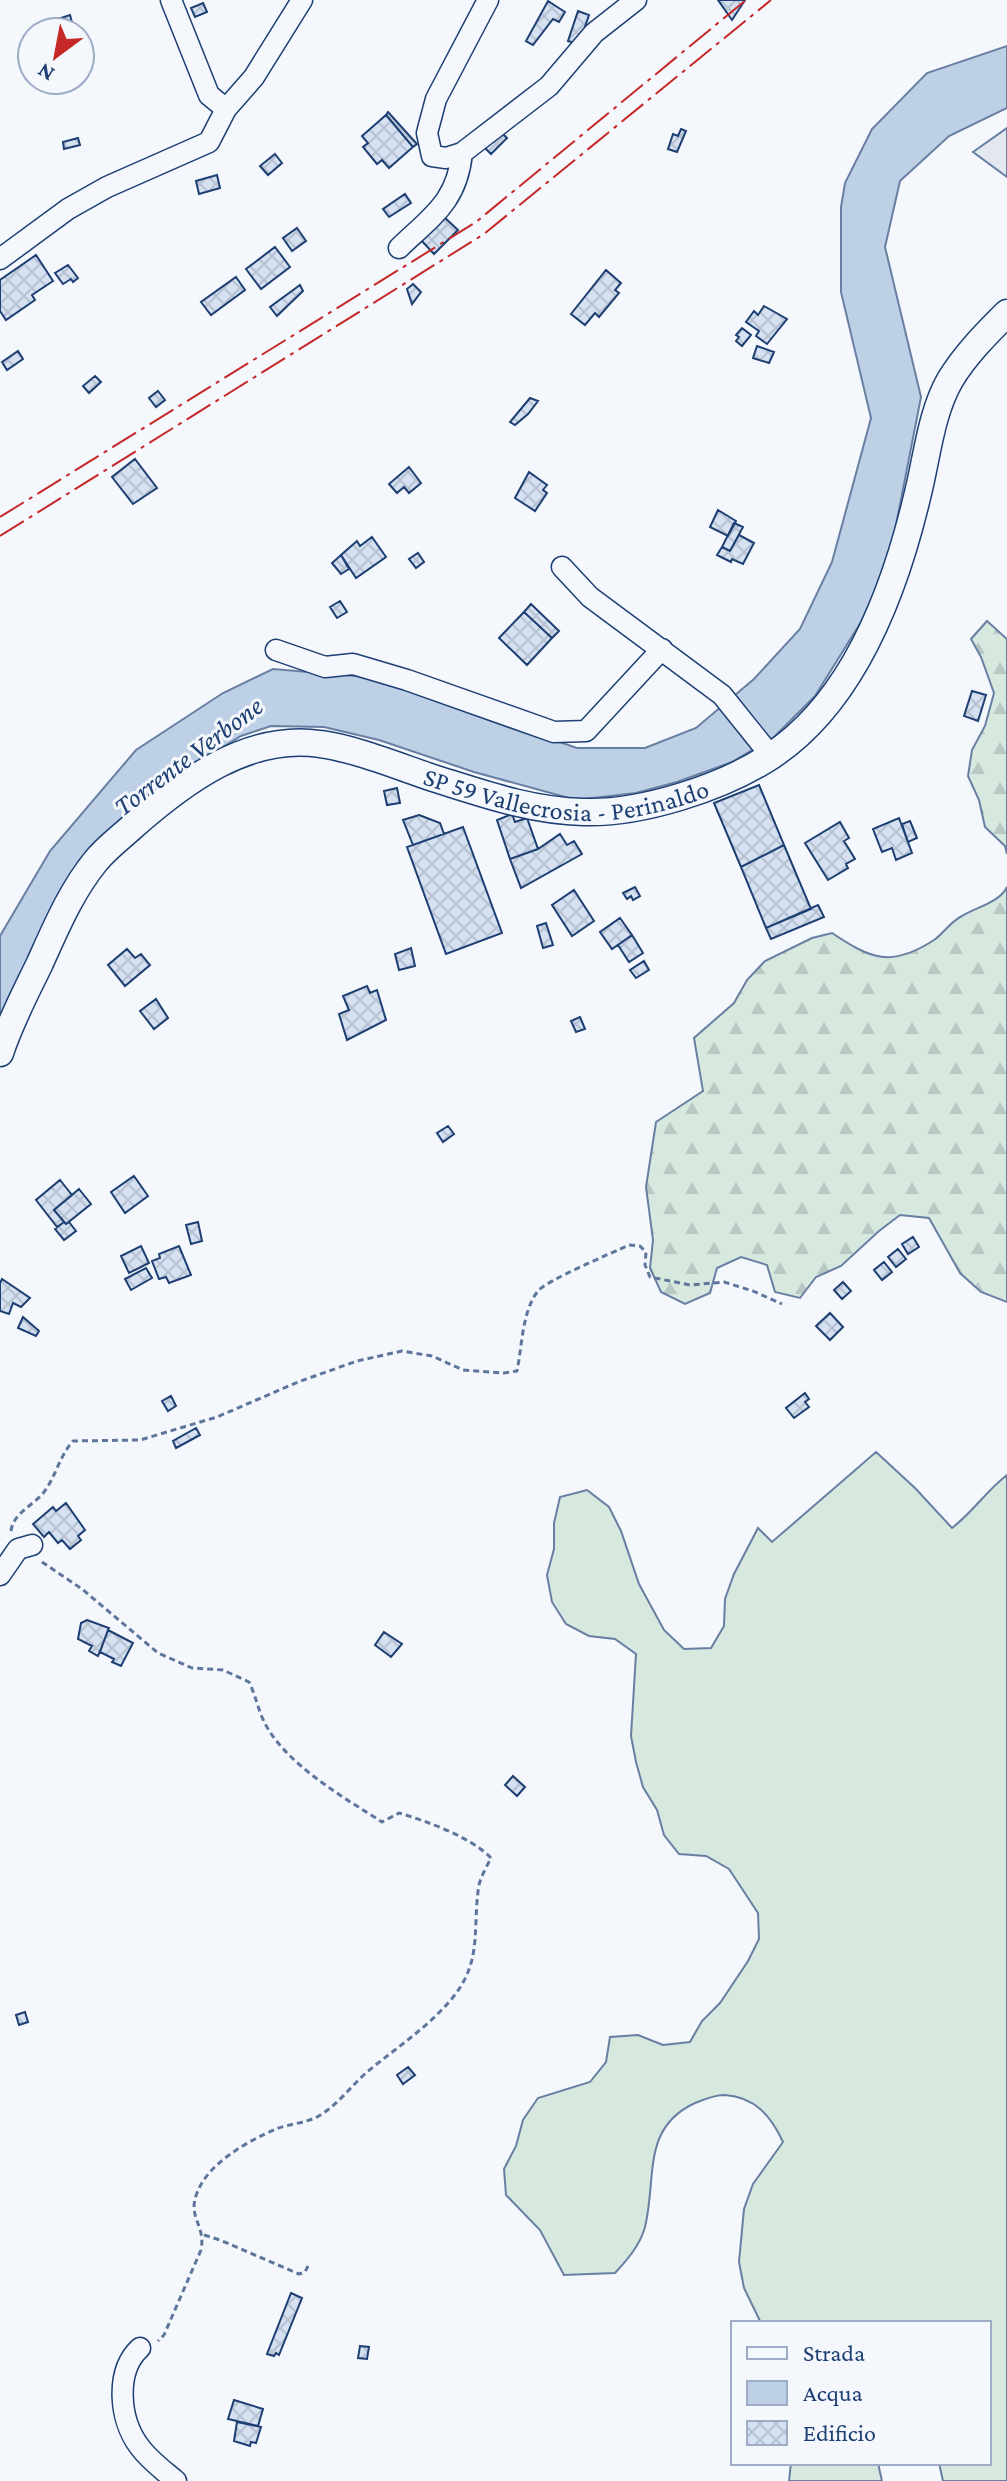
<svg xmlns="http://www.w3.org/2000/svg" width="1007" height="2481" viewBox="0 0 1007 2481" font-family="'Crimson Pro',serif">
<defs>
<pattern id="forest-firs" width="22" height="20" patternUnits="userSpaceOnUse" patternTransform="scale(2)"><rect width="22" height="20" fill="#d7e8df"/><path d="M5 1l3.5 6h-7zM16 11l3.5 6h-7z" fill="#b8c8c3"/></pattern>
<pattern id="building-cross-hatch" width="8" height="8" patternUnits="userSpaceOnUse" patternTransform="scale(2)"><rect width="8" height="8" fill="#d5e0f0"/><path d="M0 0l8 8M0 8l8-8" fill="none" stroke="#b6c1d1"/></pattern>
</defs>
<rect width="100%" height="100%" fill="#f4f7fb"/>
<path fill="#d7e8df" stroke="#687fa3" stroke-width="2" d="M876,1452L915,1488L952,1528C973,1512 986,1491 1007,1475V2481H943L939,2463H989V2323H761L744,2288L739,2262L744,2209L753,2184L783,2142C771,2116 755,2097 725,2095C713,2095 706,2099 695,2103C641,2128 657,2178 645,2227C640,2245 628,2259 615,2273L564,2275L540,2230L506,2195L504,2169L516,2146L523,2120L538,2098L590,2082L606,2062L610,2037L638,2035L663,2045L690,2042L702,2021L720,2003L748,1961L759,1939L758,1913L729,1869L706,1856L679,1854L664,1835L657,1810L643,1787L636,1762L631,1736L636,1654L615,1639L589,1636L566,1624L552,1602L547,1575L554,1549V1523L560,1497L587,1490L609,1507L621,1531L639,1584L664,1630L684,1649L711,1648L724,1626L725,1599L734,1574L758,1528L772,1542Z
M791,2463H878L882,2481H789Z"/>
<path fill="url(#forest-firs)" stroke="#687fa3" stroke-width="2" d="M987,621L1007,639V854L1005,846L985,827L979,800L968,776L972,750L985,726L994,693L981,657L971,639Z
M1007,887V1302L981,1292L960,1273L929,1218L900,1215L879,1231L841,1266L816,1277L800,1298L775,1292L767,1265L741,1257L717,1268L710,1293L685,1304L661,1292L650,1268L653,1240L646,1187L656,1122L703,1091L694,1038L734,1003L747,980L765,961L812,938L832,933C871,959 891,968 934,940C944,933 950,922 962,916C977,907 1000,902 1007,887Z"/>
<path fill="#e3e8f0" stroke="#687fa3" stroke-width="2" d="M1007,128V177L973,152Z"/>
<path fill="#bed0e5" stroke="#687fa3" stroke-width="2" d="M1007,46V108L949,136L900,181L885,247L921,397L889,561L861,622L815,696L774,737L732,762L677,782L636,793L576,800L474,772L379,740L324,727L271,726L241,736L158,787L125,815L80,859L48,917L0,1018V936L50,851L136,750L223,693L273,669L379,678L458,708L577,748H645L696,728L754,679L800,629L832,562L871,418L841,292V207L845,183L872,129L927,73Z"/>
<path fill="url(#building-cross-hatch)" stroke="#1d3f73" stroke-width="2" d="M718,0H745L732,20Z
M548,1L565,12L559,22L553,19L533,45L526,41Z
M203,3L207,12L195,17L191,8Z
M578,11L589,15L579,44L568,41Z
M70,15L74,30L47,32L46,23Z
M388,112L417,144L413,147L386,115Z
M386,115L413,147L389,168L382,160L377,164L363,147L368,143L362,136Z
M681,129L686,131L677,152L668,149L673,134L678,136Z
M499,130L507,138L491,154L483,146Z
M78,138L80,145L64,149L63,142Z
M275,154L282,163L268,175L260,166Z
M217,175L220,188L199,194L196,181Z
M405,194L411,203L389,217L383,209Z
M443,216L458,230L434,254L420,239Z
M297,228L306,241L292,251L283,238Z
M275,247L290,267L261,289L246,269Z
M36,255L53,281L32,295L35,300L6,320L0,311V280Z
M68,265L78,278L73,282L71,279L63,284L55,273Z
M606,270L621,283L615,290L619,293L599,317L595,313L585,325L571,314Z
M236,277L245,290L211,315L201,302Z
M413,284L421,292L412,304L407,289Z
M300,285L303,291L277,316L270,307Z
M764,306L787,319L767,344L756,336L759,331L746,322L754,311L758,315Z
M742,328L751,335L742,346L736,341L739,337L736,335Z
M757,346L774,352L769,363L753,358Z
M18,351L23,359L7,370L2,362Z
M95,376L101,382L89,393L83,386Z
M158,391L165,400L156,407L149,398Z
M530,398L538,401L528,414L515,425L510,422Z
M135,459L157,488L133,504L112,477Z
M409,467L421,483L409,493L404,487L397,493L389,484Z
M529,472L547,485L543,490L547,493L535,511L515,498Z
M718,510L736,521L728,536L710,527Z
M734,523L743,527L730,551L722,547Z
M739,535L754,543L743,564L732,559L731,562L717,555L722,547L730,551Z
M372,537L386,557L356,578L341,555L357,541L360,546Z
M418,553L424,562L416,568L409,559Z
M341,555L349,569L341,574L332,563Z
M340,601L347,612L337,618L330,607Z
M531,604L559,631L552,638L524,612Z
M524,612L552,638L527,665L499,638Z
M972,691L986,695L978,721L964,716Z
M759,785L784,845L741,867L714,803Z
M397,788L400,803L387,805L384,791Z
M512,814L515,822L527,818L538,849L510,859L497,820Z
M419,815L440,823L444,834L413,845L403,820Z
M899,818L912,853L896,860L892,848L882,852L873,829Z
M910,821L917,838L908,842L902,824Z
M840,822L849,838L844,841L855,859L846,864L848,868L828,880L805,843Z
M463,827L502,933L446,954L407,847Z
M560,834L567,845L574,841L582,854L521,888L510,859L538,849Z
M784,845L811,909L766,928L741,867Z
M635,887L640,896L633,900L631,896L627,899L623,893Z
M574,890L594,921L572,936L552,905Z
M818,905L824,917L771,939L766,928Z
M620,918L632,935L612,949L600,932Z
M546,923L553,945L543,948L537,926Z
M632,935L643,953L629,962L618,945Z
M411,948L415,966L399,970L395,954Z
M127,949L135,958L141,954L150,965L125,986L108,965Z
M644,961L649,970L636,978L630,970Z
M367,986L370,993L377,990L386,1020L347,1040L339,1014L349,1010L343,996Z
M156,999L168,1018L154,1029L140,1011Z
M580,1017L585,1029L576,1032L571,1021Z
M448,1126L454,1134L443,1142L437,1133Z
M134,1176L148,1196L125,1213L111,1192Z
M60,1180L72,1195L54,1210L64,1222L57,1227L36,1200Z
M79,1189L91,1204L66,1224L54,1210Z
M64,1222L66,1224L69,1222L76,1231L64,1240L55,1229Z
M198,1222L202,1241L191,1244L186,1225Z
M913,1237L919,1247L908,1254L902,1244Z
M141,1246L149,1263L129,1273L121,1256Z
M179,1246L191,1275L169,1283L166,1277L159,1279L152,1261L160,1258L159,1254Z
M898,1249L906,1259L896,1267L888,1257Z
M884,1262L892,1272L882,1280L874,1270Z
M146,1268L152,1278L131,1290L125,1279Z
M2,1279L30,1298L21,1307L13,1303L9,1314L0,1311V1283Z
M843,1282L851,1291L842,1299L834,1290Z
M830,1313L843,1327L830,1340L816,1326Z
M23,1317L39,1331L36,1336L18,1328Z
M805,1393L809,1399L805,1402L809,1407L794,1418L786,1408Z
M171,1396L176,1406L168,1411L162,1401Z
M196,1428L200,1435L176,1448L173,1441Z
M66,1503L85,1530L78,1536L81,1540L70,1549L62,1540L58,1543L49,1532L44,1537L33,1524L53,1507L56,1511Z
M87,1620L109,1628L98,1656L89,1651L92,1646L78,1639L81,1623Z
M108,1630L133,1643L121,1666L112,1662L114,1659L100,1652Z
M384,1632L402,1644L391,1657L375,1645Z
M513,1776L525,1787L517,1796L505,1785Z
M25,2012L28,2022L19,2025L16,2015Z
M408,2067L415,2075L403,2084L397,2075Z
M291,2293L302,2298L279,2355L276,2353L274,2356L267,2354Z
M360,2346L369,2347L367,2359L358,2358Z
M234,2400L263,2409L258,2426L228,2419Z
M237,2422L261,2427L256,2443L251,2442L250,2446L234,2441Z"/>
<g fill="none" stroke-linecap="round" stroke-linejoin="round">
<defs>
<path id="minor" d="M488,0L436,99L427,133L432,156L446,158L462,153L549,86L594,33L636,0
M226,109L254,77L302,0
M399,248C432,216 457,202 462,153
M0,259L68,209L107,187L209,142L226,109L209,95L171,0
M562,567L590,597L722,695L771,756
M276,650L325,667L353,664L407,680L554,732L586,731L662,649
M0,1575L18,1549L32,1545
M140,2348C115,2371 119,2419 139,2446C149,2460 163,2470 176,2481"/>
<g id="major">
<path id="s1" d="M0,1053C10,1022 25,994 39,965C55,930 70,893 95,862C105,849 120,838 132,827C183,782 248,733 320,744C353,748 400,767 433,778C481,793 531,811 583,812C641,814 722,788 771,756C855,701 896,587 918,493C927,457 931,413 950,380C965,355 986,334 1007,313"/>
</g>
</defs>
<use href="#minor" stroke="#1d3f73" stroke-width="23"/>
<use href="#major" stroke="#1d3f73" stroke-width="29"/>
<path stroke="#5e769c" stroke-width="3" stroke-dasharray="6 4" stroke-linecap="butt" d="M11,1531C13,1513 33,1506 44,1492C56,1476 59,1457 73,1441L140,1440L217,1417L298,1382L357,1361L402,1351L432,1356L463,1370L504,1373L517,1371C522,1347 522,1311 538,1291C547,1280 612,1253 629,1245L640,1246L646,1252L645,1265L650,1277L690,1285L724,1282L753,1291L782,1304
M42,1562L82,1589L158,1653L192,1668L223,1670L249,1682C255,1694 257,1705 262,1717C280,1761 343,1797 382,1822L399,1813C426,1821 471,1837 491,1858C487,1866 481,1876 479,1885C472,1927 483,1959 454,1996C429,2027 397,2047 367,2072C350,2087 337,2106 317,2117C305,2123 289,2124 276,2129C248,2141 208,2163 197,2193C187,2218 206,2224 201,2250L164,2335L158,2341
M204,2235L220,2240L299,2274L305,2272L308,2266"/>
<use href="#minor" stroke="#f4f7fb" stroke-width="20"/>
<use href="#major" stroke="#f4f7fb" stroke-width="26"/>
<path stroke="#c62828" stroke-width="2" stroke-dasharray="28 6 4 6" stroke-linecap="butt" d="M0,517L476,222L746,0
M0,536L484,234L771,0"/>
</g>
<g text-anchor="middle" dominant-baseline="central" stroke-width="6" stroke-linejoin="round" paint-order="stroke">
<g font-size="26" fill="#1d3f73" stroke="#f4f7fb">
<text stroke="none"><textPath href="#s1" startOffset="732">SP 59 Vallecrosia - Perinaldo</textPath></text>
</g>
<g font-size="28" font-style="italic" fill="#1d3f73" stroke="#f4f7fb">
<text transform="translate(188 756) rotate(-37)">Torrente Verbone</text>
</g>
</g>
<rect x="731" y="2321" width="260" height="144" fill="#f4f7fb" stroke="#9eadc5" stroke-width="2"/>
<rect x="747" y="2347" width="40" height="12" fill="#f4f7fb" stroke="#9eadc5" stroke-width="2"/>
<text x="803" y="2361" font-size="24" fill="#1d3f73">Strada</text>
<rect x="747" y="2381" width="40" height="24" fill="#bed0e5" stroke="#9eadc5" stroke-width="2"/>
<text x="803" y="2401" font-size="24" fill="#1d3f73">Acqua</text>
<rect x="747" y="2421" width="40" height="24" fill="url(#building-cross-hatch)" stroke="#9eadc5" stroke-width="2"/>
<text x="803" y="2441" font-size="24" fill="#1d3f73">Edificio</text>
<g transform="translate(56 56) rotate(212)"><circle r="38" fill="#f4f7fb" stroke="#9eadc5" stroke-width="2"/>
<path d="M0-6L14 30L0 20L-14 30Z" fill="#c62828"/>
<text y="-12" font-size="22" font-weight="bold" text-anchor="middle" fill="#1d3f73">N</text>
</g>
</svg>
